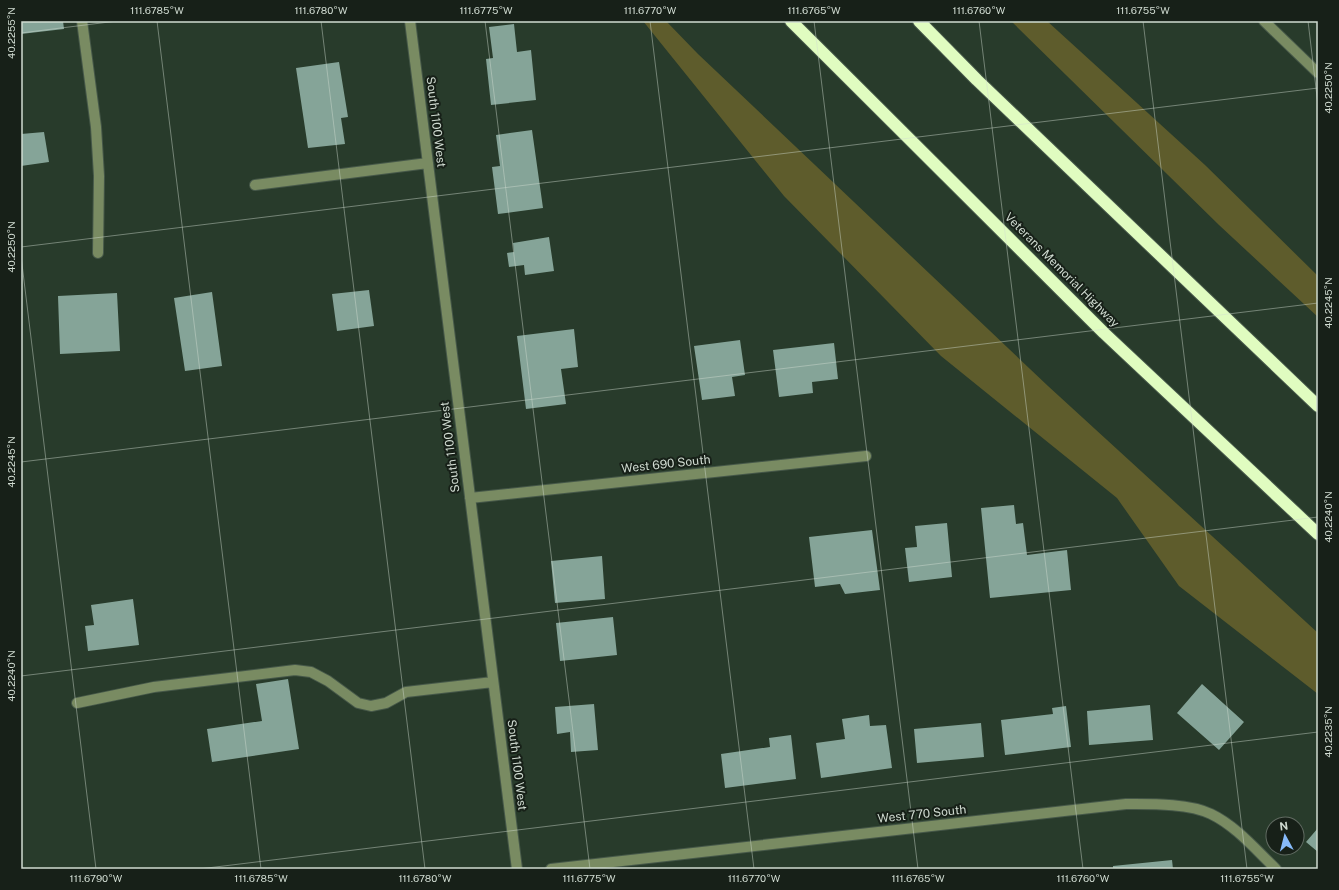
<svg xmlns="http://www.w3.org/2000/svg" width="1339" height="890" viewBox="0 0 1339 890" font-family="'Public Sans',sans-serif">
<rect width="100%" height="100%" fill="#283b2b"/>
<path fill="#5e5c2c" d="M643,21H666L698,54L1048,386L1318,633V694L1179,586L1117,498L941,356L784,196Z
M1011,21H1047L1205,165L1318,276V317L1219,225Z"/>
<path fill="#85a498" d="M21,21H63L64,29L21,34Z
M514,24L517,52L531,50L536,100L491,105L486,59L493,58L489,27Z
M339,62L348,117L341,118L345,144L308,148L296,68Z
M532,130L543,208L498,214L492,167L500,166L496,135Z
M44,132L49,162L21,166V134Z
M549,237L554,271L525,275L524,265L509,267L507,253L514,252L513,243Z
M369,290L374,326L337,331L332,294Z
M212,292L222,366L185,371L174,298Z
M117,293L120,351L60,354L58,296Z
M574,329L578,367L561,369L566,404L526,409L517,336Z
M740,340L745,375L732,377L735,396L702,400L694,346Z
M834,343L838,379L812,382L813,393L779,397L773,350Z
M1014,505L1016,524L1023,523L1027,555L1067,550L1071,590L990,598L981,508Z
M947,523L952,577L909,582L905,548L917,547L915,526Z
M872,530L880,590L845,594L840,584L815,587L809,537Z
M602,556L605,599L555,603L551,561Z
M133,599L139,645L88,651L85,626L94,625L91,605Z
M613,617L617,655L560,661L556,623Z
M288,679L299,749L212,762L207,729L262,721L256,684Z
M1202,684L1244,722L1219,750L1177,713Z
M594,704L598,750L571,752L570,732L557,734L555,707Z
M1150,705L1153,740L1089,745L1087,711Z
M1066,706L1071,747L1005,755L1001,720L1053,714L1052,708Z
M869,715L870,726L886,725L892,768L821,778L816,743L845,739L842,719Z
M981,723L984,757L917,763L914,729Z
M791,735L796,779L725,788L721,754L770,747L769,738Z
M1318,828V852L1306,842Z
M1172,860L1173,869H1113V866Z"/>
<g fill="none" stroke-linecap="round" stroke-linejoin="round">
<defs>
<path id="minor" d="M82,21L96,127L99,176L98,253
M410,21L517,869
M1264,21L1318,73
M255,185L428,163
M470,498L866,456
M77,703L154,687L295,670L311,672L328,681L358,703L371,706L386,703L406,692L493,682
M551,869L1126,804C1150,804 1189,803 1211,814C1236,826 1256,850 1276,869"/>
<path id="highway" d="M791,21L1104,333L1318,534
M919,21L977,80L1318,406"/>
</defs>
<use href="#minor" stroke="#465849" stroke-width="12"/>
<use href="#highway" stroke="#465849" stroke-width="14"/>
<use href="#minor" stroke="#798b62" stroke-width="10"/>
<use href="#highway" stroke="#e0fcc0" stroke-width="12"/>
</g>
<path fill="none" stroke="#d0dbd1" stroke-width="1" stroke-opacity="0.45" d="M157,21L261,869M321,21L425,869M485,21L590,869M650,21L754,869M814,21L918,869M979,21L1083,869M1143,21L1247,869M1308,21L1318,105M21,33L117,21M21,247L1318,88M21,256L96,869M21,462L1318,303M21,676L1318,517M199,869L1318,732"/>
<g text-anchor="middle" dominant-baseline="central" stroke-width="4" stroke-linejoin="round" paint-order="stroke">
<g font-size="12" fill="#d0dbd1" stroke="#172018">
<text transform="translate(436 122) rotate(83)">South 1100 West</text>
<text transform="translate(1062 270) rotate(45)">Veterans Memorial Highway</text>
<text transform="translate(450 447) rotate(-97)">South 1100 West</text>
<text transform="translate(666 464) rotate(-6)">West 690 South</text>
<text transform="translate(517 765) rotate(83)">South 1100 West</text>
<text transform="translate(922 814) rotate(-6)">West 770 South</text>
</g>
</g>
<rect width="1339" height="890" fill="none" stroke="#172018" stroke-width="44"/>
<g transform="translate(1285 836) rotate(353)"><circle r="19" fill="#172018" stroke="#616b62"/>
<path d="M0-3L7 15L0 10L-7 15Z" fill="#87bbfb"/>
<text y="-6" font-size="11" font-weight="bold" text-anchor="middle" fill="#d0dbd1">N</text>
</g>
<rect x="22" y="22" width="1295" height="846" fill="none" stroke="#d0dbd1" stroke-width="1.5"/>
<g font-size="10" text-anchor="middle" fill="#d0dbd1">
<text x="157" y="14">111.6785°W</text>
<text x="321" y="14">111.6780°W</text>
<text x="486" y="14">111.6775°W</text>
<text x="650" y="14">111.6770°W</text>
<text x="814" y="14">111.6765°W</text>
<text x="979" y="14">111.6760°W</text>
<text x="1143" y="14">111.6755°W</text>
<text transform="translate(11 33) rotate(-90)" y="4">40.2255°N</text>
<text transform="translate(1328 88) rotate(-90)" y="4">40.2250°N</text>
<text transform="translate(11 247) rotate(-90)" y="4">40.2250°N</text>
<text transform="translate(1328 303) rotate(-90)" y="4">40.2245°N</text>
<text transform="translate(11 462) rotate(-90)" y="4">40.2245°N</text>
<text transform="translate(1328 517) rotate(-90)" y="4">40.2240°N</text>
<text transform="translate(11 676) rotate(-90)" y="4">40.2240°N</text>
<text transform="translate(1328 732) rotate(-90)" y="4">40.2235°N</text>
<text x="96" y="882">111.6790°W</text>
<text x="261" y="882">111.6785°W</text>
<text x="425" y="882">111.6780°W</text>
<text x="589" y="882">111.6775°W</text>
<text x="754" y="882">111.6770°W</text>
<text x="918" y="882">111.6765°W</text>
<text x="1083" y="882">111.6760°W</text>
<text x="1247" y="882">111.6755°W</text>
</g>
</svg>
